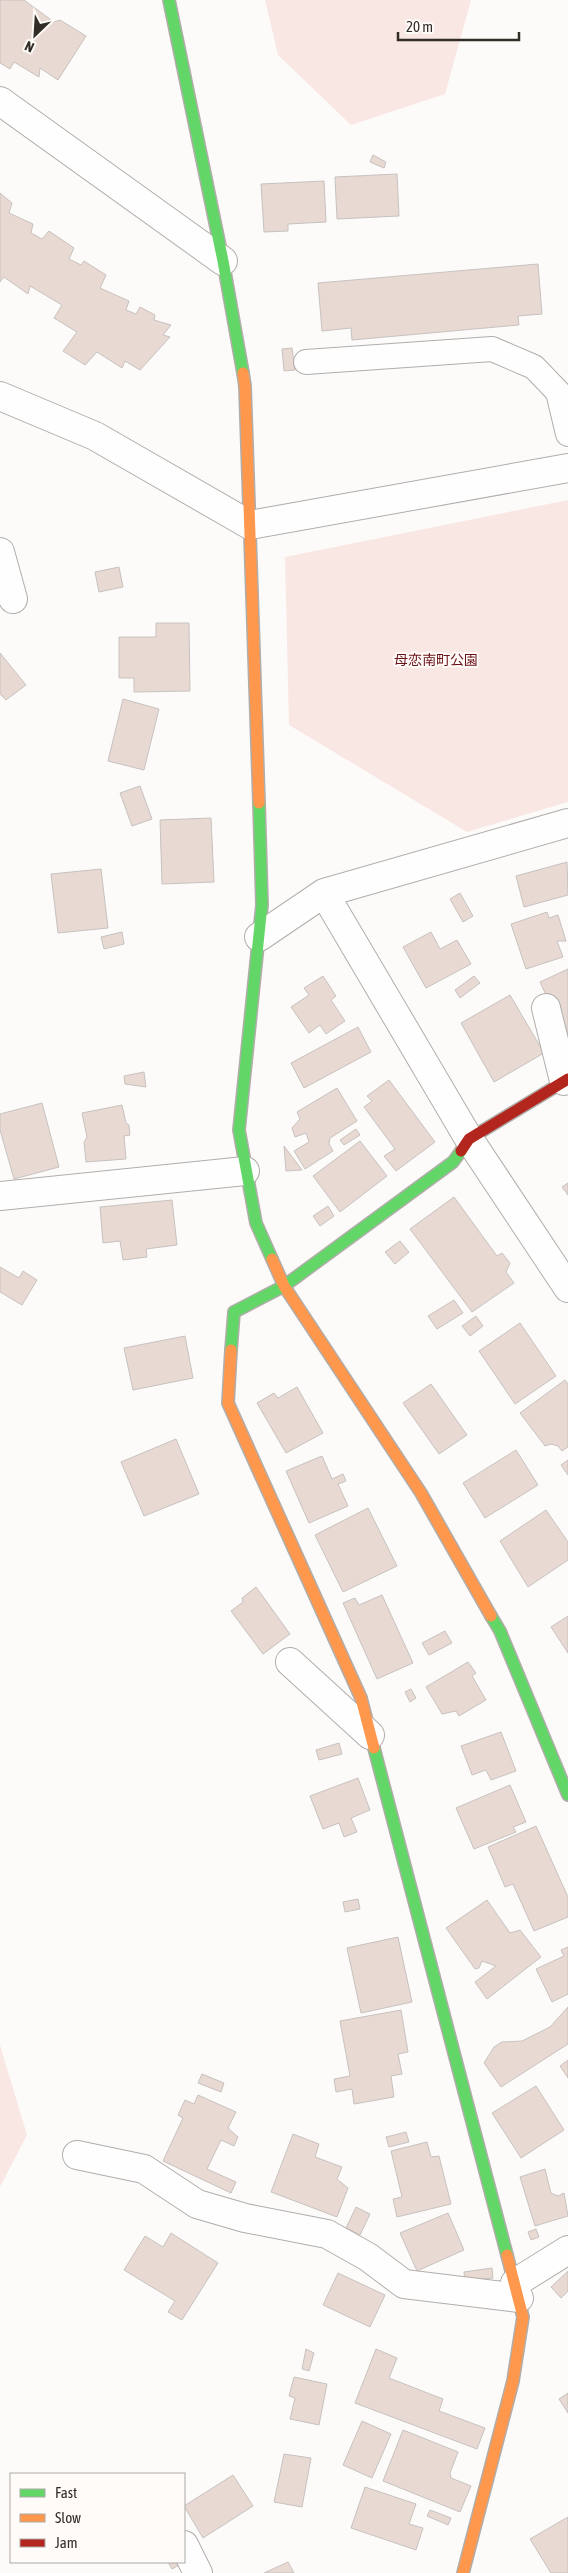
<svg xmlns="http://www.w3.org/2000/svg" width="568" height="2573" viewBox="0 0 568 2573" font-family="'Asap Condensed','Noto Sans JP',sans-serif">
<rect width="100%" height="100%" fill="#fdfbf9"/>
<path fill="#f9e7e4" d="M265,0H471L445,94L351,125L278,55Z
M568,500V802L467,832L289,725L285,557Z
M0,2045L27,2135L0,2187Z"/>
<path fill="#e8d9d2" stroke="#c7c2c0" d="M0,0H24L54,22L60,20L86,36L58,80L40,68L39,77L14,62L10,69L0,63Z
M373,155L386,162L384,168L370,162Z
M397,174L399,216L337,219L335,177Z
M324,181L326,222L288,224V231L264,232L261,184Z
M0,193L12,203L9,213L33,224L31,233L42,239L49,231L74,248L69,259L81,265L84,261L106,275L100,288L129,301L126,310L136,314L140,307L155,315L154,320L171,325L163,335L170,337L140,370L125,361L122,368L97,352L85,365L63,351L77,332L54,318L62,305L30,286L28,294L4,277L0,282Z
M538,264L542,314L518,316L519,325L352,340L351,328L322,331L318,283Z
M292,348L295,370L284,371L282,349Z
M119,567L123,587L99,592L95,572Z
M156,623H189L190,691L134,692V678H119V637H156Z
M0,653L26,685L6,700L0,694Z
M123,699L159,709L144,770L108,761Z
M140,786L152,819L132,826L120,793Z
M211,818L214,882L162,884L160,820Z
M567,862L568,895L524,907L516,876Z
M101,869L108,928L58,933L51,874Z
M460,893L473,916L463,922L450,899Z
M547,912L549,918L558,915L566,941H557L563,957L526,969L511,924Z
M122,932L124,944L104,949L101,937Z
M431,932L440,949L457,940L471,964L426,988L403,947Z
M568,969V1038L566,1039L540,982Z
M323,976L336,996L331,1000L345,1021L326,1034L320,1025L309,1033L291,1007L309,995L304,988Z
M474,976L480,983L460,998L455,990Z
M510,995L544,1053L494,1082L461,1023Z
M358,1027L371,1052L304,1088L291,1063Z
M144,1072L146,1087L125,1084L124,1076Z
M389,1080L435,1142L396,1171L384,1156L395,1149L364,1107L372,1101L367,1096Z
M337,1088L357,1121L330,1138L329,1144L333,1151L305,1169L294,1151L309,1142L306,1133L295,1137L292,1128L300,1119L297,1112Z
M42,1103L59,1167L14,1179L0,1130V1114Z
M122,1105L126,1123L129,1125L130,1135L124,1136L126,1159L86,1162L84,1142L87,1137L82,1113Z
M356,1129L360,1135L344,1145L340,1140Z
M360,1141L387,1176L340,1212L313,1176Z
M284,1146L302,1170L286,1171Z
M568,1183V1195L562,1187Z
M454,1197L497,1256L502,1253L510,1263L506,1272L514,1283L472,1312L410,1229Z
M172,1200L177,1245L146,1249L147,1257L123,1260L120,1241L103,1243L100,1207Z
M328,1206L334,1216L320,1226L313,1216Z
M400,1241L409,1252L395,1264L385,1252Z
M0,1267L19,1278L23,1271L37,1280L22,1305L0,1292Z
M454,1300L463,1313L437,1329L428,1316Z
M476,1316L483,1326L470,1336L462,1326Z
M520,1323L556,1376L515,1404L479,1351Z
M185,1336L193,1378L133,1390L124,1348Z
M565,1380L568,1384V1447L562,1451L558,1446L551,1444L545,1446L520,1413Z
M431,1384L467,1435L439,1454L403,1403Z
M297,1387L323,1433L286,1453L257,1403L274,1393L278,1398Z
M176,1439L199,1494L144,1516L121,1462Z
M516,1450L538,1485L485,1518L463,1483Z
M322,1456L332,1479L343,1474L346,1481L338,1484L348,1506L309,1523L286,1471Z
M568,1460V1475L561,1465Z
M368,1508L397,1566L343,1592L315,1535Z
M546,1510L568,1542V1560L528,1587L500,1541Z
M256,1587L290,1634L263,1654L231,1611L243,1602L242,1598Z
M382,1595L413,1663L377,1679L343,1603L355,1598L359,1605Z
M568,1616V1653L551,1627Z
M445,1631L452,1643L429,1655L422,1643Z
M468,1662L476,1673L472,1676L486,1700L459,1716L456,1711L442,1714L426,1687Z
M411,1689L416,1698L410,1702L405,1692Z
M501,1732L516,1771L491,1780L486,1770L472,1775L461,1746Z
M339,1743L342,1754L319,1760L316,1750Z
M358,1778L370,1810L351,1818L357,1832L344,1837L339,1823L323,1829L310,1796Z
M510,1785L526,1822L513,1827L516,1832L474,1849L456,1808Z
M536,1826L568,1897V1917L534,1931L513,1884L505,1887L488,1847Z
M358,1899L360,1909L345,1912L343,1902Z
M487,1900L510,1933L520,1930L541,1957L487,1999L475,1982L496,1966L482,1961L479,1968L475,1969L446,1928Z
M398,1937L412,2002L361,2013L347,1948Z
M568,1947V1994L552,2002L536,1969L564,1956L561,1950Z
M568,2007V2044L501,2087L484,2063L494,2047L502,2042L522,2041L550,2027Z
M401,2010L408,2052L398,2054L402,2074L391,2076L394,2097L354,2104L352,2089L336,2092L334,2079L350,2076L340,2021Z
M568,2060V2078L560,2066Z
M202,2074L224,2083L221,2092L198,2083Z
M536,2086L564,2130L521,2158L492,2113Z
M198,2095L236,2112L228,2128L238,2137L234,2146L221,2140L207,2169L236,2182L231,2193L163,2161L183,2118L178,2115L185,2100L194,2104Z
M406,2132L409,2142L389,2147L386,2137Z
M293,2134L319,2144L315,2157L342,2167L337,2179L348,2188L337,2217L271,2192Z
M427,2142L431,2157L439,2156L451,2204L397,2217L393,2199L402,2197L391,2151Z
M545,2169L551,2193L558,2196L564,2193L568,2216L535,2226L520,2177Z
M356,2207L370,2214L360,2235L346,2228Z
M448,2213L464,2250L417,2271L400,2233Z
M536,2229L539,2237L531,2240L528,2232Z
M171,2233L218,2263L182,2320L168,2312L175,2301L124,2270L145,2236L163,2247Z
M492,2268L493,2278L465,2281L464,2272Z
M568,2271V2291L561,2298L551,2287Z
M338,2273L385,2295L370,2327L323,2305Z
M306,2349L314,2353L309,2371L302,2369Z
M376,2349L397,2358L389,2378L443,2399L439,2411L485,2428L477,2449L355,2403Z
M294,2377L327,2384L319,2425L290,2419L295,2398L289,2396Z
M568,2393V2413L559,2399Z
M362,2421L391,2434L372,2478L343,2465Z
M403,2430L458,2452L450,2473L451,2478L471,2486L460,2512L383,2481Z
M284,2454L311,2458L302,2507L274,2502Z
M233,2475L253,2506L203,2538L184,2506Z
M365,2487L416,2504L409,2524L423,2528L416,2550L351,2528Z
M430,2510L451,2518L448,2525L427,2516Z
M568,2517V2573H551L530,2539Z
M186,2561L172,2569L168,2562H184Z
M288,2562L294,2573H264Z"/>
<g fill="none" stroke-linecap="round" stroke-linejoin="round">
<defs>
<path id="lane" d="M306,362L492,349L534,367L558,392L568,434"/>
<path id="street" d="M0,101L223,261
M0,396L95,436L250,525L568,468
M0,552L13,599
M324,893L469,1139L568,1288
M259,937L324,893L568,823
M546,1008L564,1081
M0,1196L245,1171
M290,1662L370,1735
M77,2155L144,2169L197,2204L245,2218L327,2234L368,2257L404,2284L519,2298
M515,2283L568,2250
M184,2545L198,2573"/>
<path id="fast" d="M169,0L223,261L243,373
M259,803L262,905L239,1130L256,1223L272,1259
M231,1350L234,1312L284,1286L453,1162L461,1151
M491,1616L500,1631L568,1795
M374,1748L507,2255"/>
<path id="slow" d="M243,373L245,386L259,803
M272,1259L284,1286L421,1493L491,1616
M231,1350L228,1403L361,1698L374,1748
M463,2573L513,2381L523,2317L507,2255"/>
<path id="jam" d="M461,1151L469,1139L568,1079"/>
</defs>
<use href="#lane" stroke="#b1adaa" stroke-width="26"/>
<use href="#street" stroke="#b1adaa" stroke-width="30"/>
<use href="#fast" stroke="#b1adaa" stroke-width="14"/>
<use href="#slow" stroke="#b1adaa" stroke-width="14"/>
<use href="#jam" stroke="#b1adaa" stroke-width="14"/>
<use href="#lane" stroke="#fffefe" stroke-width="24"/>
<use href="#street" stroke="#fffefe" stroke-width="28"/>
<use href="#fast" stroke="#63d668" stroke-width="11"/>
<use href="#slow" stroke="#ff974d" stroke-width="11"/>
<use href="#jam" stroke="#b3261e" stroke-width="11"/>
</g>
<g text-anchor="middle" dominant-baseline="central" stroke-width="4" stroke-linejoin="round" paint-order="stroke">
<g font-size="14" fill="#6b1117" stroke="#fefbf8">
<text x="436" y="660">母恋南町公園</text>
</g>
</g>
<rect x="10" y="2473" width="175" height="90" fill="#fefbf8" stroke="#ada9a5"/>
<rect x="20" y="2489" width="25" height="8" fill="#63d668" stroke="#ada9a5"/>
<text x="55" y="2498" font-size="15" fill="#332d28">Fast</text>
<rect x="20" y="2514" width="25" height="8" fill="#ff974d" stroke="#ada9a5"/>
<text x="55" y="2523" font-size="15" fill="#332d28">Slow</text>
<rect x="20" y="2539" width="25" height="8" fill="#b3261e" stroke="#ada9a5"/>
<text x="55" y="2548" font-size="15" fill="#332d28">Jam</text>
<g transform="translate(35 35) rotate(205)" stroke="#fefbf8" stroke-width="4" paint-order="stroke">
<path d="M0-4L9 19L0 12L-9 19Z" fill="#332d28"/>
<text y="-8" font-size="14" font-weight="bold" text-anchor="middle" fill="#332d28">N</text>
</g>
<path d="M398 32v8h121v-8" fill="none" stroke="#332d28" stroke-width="2.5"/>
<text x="406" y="32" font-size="15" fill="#332d28" stroke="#fefbf8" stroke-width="4" paint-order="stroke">20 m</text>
</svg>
